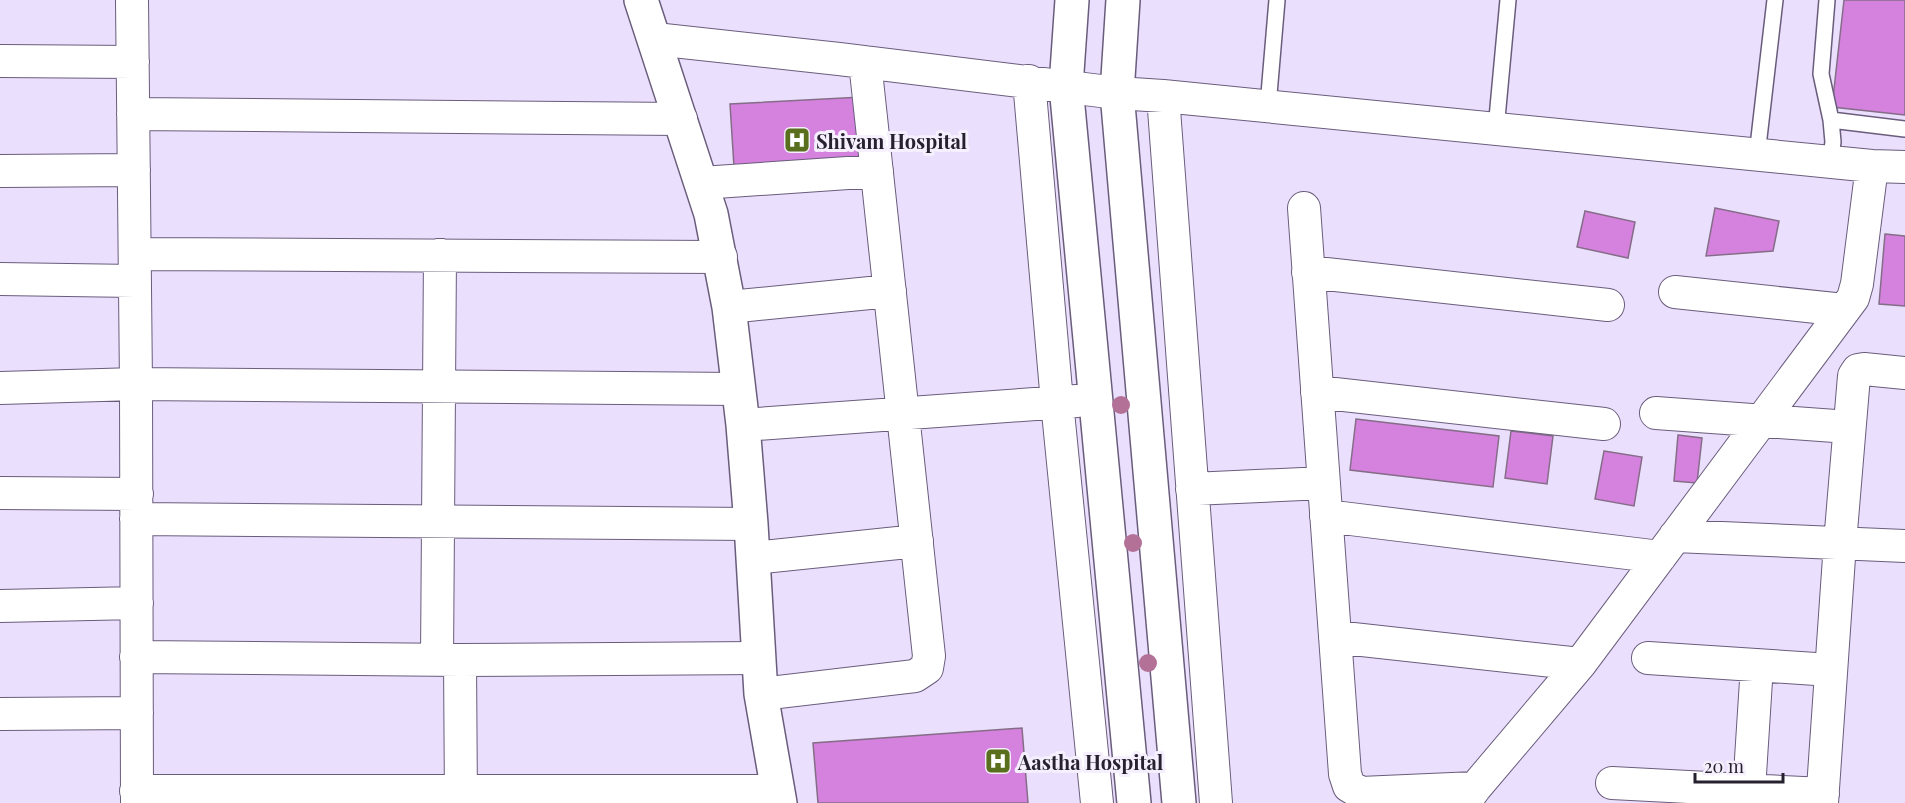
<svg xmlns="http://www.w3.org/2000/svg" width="1905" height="803" viewBox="0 0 1905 803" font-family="'Playfair Display',serif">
<rect width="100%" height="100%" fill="#eadffc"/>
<path fill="#d582df" stroke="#856d88" stroke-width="1.5" d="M1844,0H1905V115L1832,107Z
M862,97L866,160L734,167L730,104Z
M1715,208L1779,221L1773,251L1706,256Z
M1585,211L1635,222L1628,258L1577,247Z
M1885,234L1905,236V306L1879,304Z
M1356,419L1499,436L1493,487L1350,470Z
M1511,431L1553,436L1547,484L1505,478Z
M1678,435L1702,438L1697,483L1674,481Z
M1604,451L1642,457L1634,506L1595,499Z
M1022,728L1028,803H818L813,743Z"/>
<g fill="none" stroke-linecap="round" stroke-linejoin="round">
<defs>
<path id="lane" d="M1827,0L1821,74L1831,120L1833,142L1830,162
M1268,106L1277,0
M1831,120L1905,129
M1496,129L1508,0
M1757,155L1775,0"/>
<path id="street" d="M132,0L136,384L137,803
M655,39L839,59L1117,93L1163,96L1872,166L1905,167
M0,61L133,62
M1029,81L1057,402L1097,803
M1163,96L1216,803
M133,114L681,119
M0,171L134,170
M701,183L877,171
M1304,208L1345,774L1349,786L1361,793L1475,788
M135,254L721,257
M1308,272L1608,305
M0,279L135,281
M1675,292L1844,310
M729,307L890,291
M0,388L136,384L738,389
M1317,392L1604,424
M1656,413L1849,427
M743,425L1077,401
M1192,489L1324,483
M0,493L137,494
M1326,516L1660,557
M136,519L751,524
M1675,536L1905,546
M753,558L917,541
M0,606L137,603
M1335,637L1580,664
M136,657L460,660L758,658
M1648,658L1831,670
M437,659L440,255
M460,660L461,803
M761,694L915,676L927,668L929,656L865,62
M0,714L137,713
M1612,783L1823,794
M1749,790L1757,665
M136,791H778
M1464,803L1475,788L1580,664L1853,298L1857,284L1872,166
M1822,803L1840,543L1854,376L1858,370L1864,369L1905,373"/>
<path id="secondary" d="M641,0L711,214L729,307L743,425L751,524L761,694L780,803
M1072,0L1066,86L1134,803
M1123,0L1117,93L1179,803"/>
</defs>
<use href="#lane" stroke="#6a5d7c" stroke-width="18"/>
<use href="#street" stroke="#6a5d7c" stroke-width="34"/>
<use href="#secondary" stroke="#6a5d7c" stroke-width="36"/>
<use href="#lane" stroke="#fff" stroke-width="15"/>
<use href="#street" stroke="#fff" stroke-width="32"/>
<use href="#secondary" stroke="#fff" stroke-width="33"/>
</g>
<g fill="#b47197">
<circle cx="1121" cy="405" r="9"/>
<circle cx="1133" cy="543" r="9"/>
<circle cx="1148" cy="663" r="9"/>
</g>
<defs>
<symbol id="hospital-square" viewBox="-11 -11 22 22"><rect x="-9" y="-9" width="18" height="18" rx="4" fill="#596f1e" stroke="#f5effe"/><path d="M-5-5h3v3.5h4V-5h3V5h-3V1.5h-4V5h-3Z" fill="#fff"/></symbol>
</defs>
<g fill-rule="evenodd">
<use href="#hospital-square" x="782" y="125" width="30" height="30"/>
<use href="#hospital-square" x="983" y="746" width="30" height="30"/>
</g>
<g text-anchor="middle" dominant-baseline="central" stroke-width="6" stroke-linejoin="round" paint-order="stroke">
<g font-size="20" font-weight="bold" fill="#26212e" stroke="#f5effe" text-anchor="start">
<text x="816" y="140">Shivam Hospital</text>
<text x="1018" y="761">Aastha Hospital</text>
</g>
</g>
<path d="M1695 773v9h88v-9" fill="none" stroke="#26212e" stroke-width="3"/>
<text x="1704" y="773" font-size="18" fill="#26212e" stroke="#f5effe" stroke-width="4.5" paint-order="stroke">20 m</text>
</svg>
